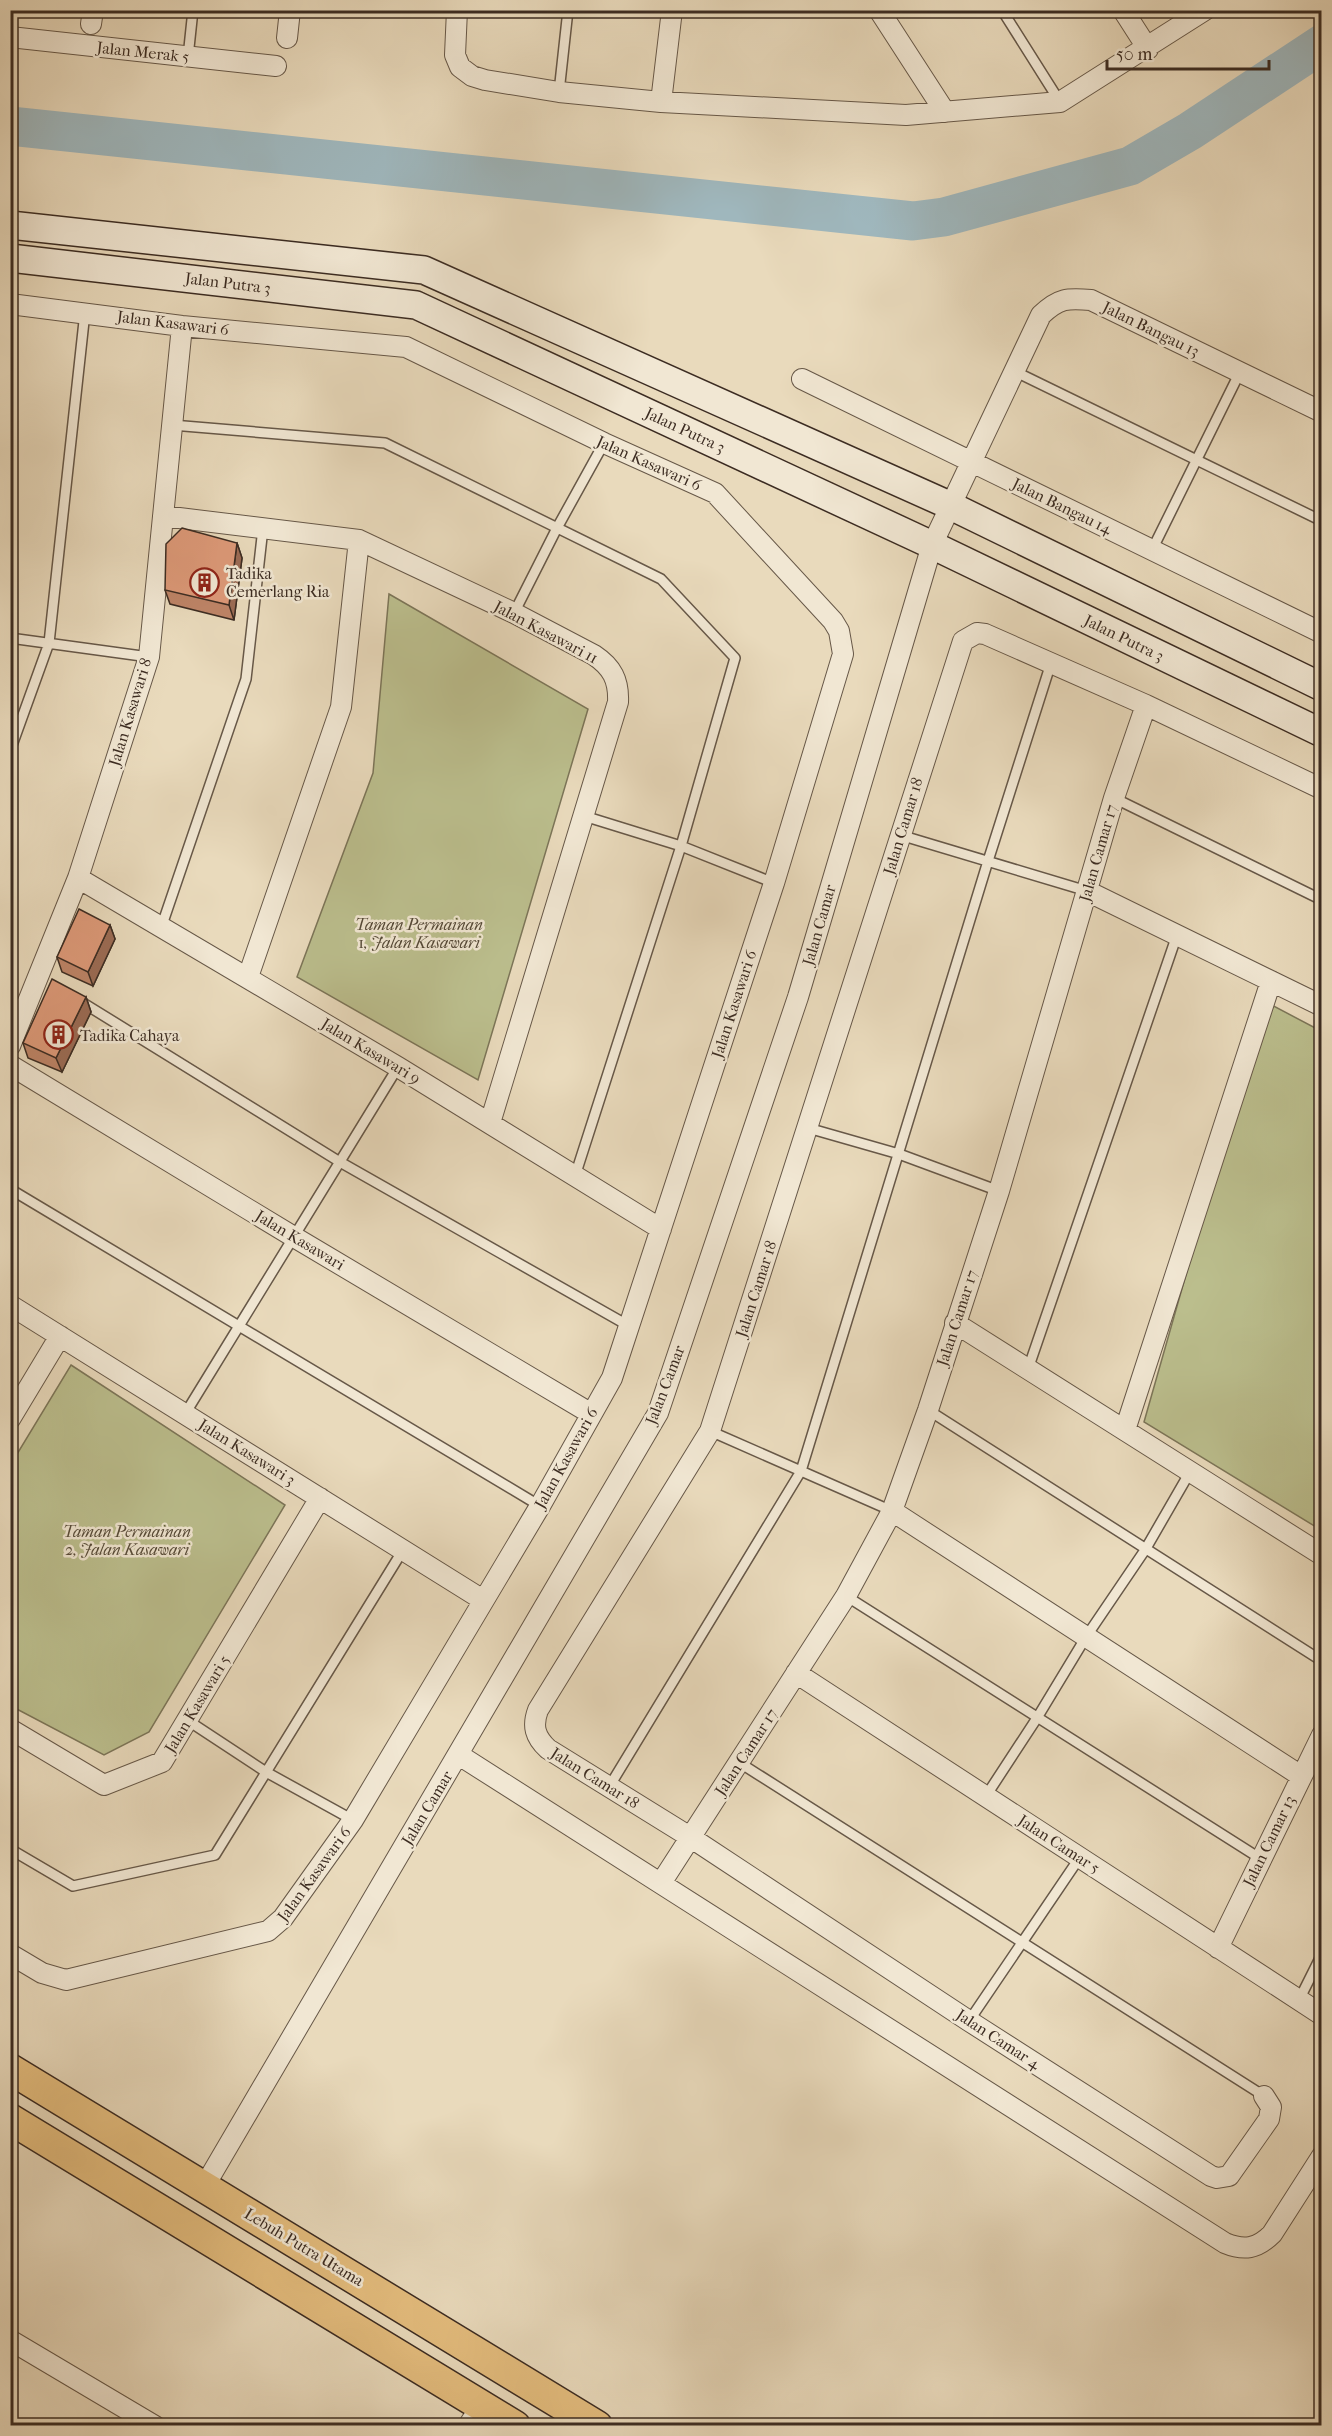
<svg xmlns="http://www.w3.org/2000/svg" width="1332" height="2436" viewBox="0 0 1332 2436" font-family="'IM FELL French Canon',serif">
<rect width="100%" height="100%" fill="#e9dabc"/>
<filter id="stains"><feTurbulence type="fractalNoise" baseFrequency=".00333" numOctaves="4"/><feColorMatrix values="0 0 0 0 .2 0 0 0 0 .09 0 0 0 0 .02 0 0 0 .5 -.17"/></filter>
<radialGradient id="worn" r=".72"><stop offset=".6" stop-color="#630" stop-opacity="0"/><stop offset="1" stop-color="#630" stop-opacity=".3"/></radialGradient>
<path fill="#bbbe8d" stroke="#7c7558" stroke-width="1.5" d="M389,594L588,709L478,1080L297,977L373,773Z
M1264,1001L1321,1031V1530L1144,1422Z
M71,1365L285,1505L149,1732L104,1755L11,1706V1464Z"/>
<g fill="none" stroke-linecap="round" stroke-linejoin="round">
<path stroke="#9fb7bd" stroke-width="39" d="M10,126L913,221L944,217L1130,166L1190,131L1322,44"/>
<defs>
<path id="lane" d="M1002,10L1060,102
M188,57L193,10
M559,92L568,10
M1014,371L1322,521
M172,425L385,443L661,579L735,658L681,846L575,1176
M1152,550L1240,372
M514,613L557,528L604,443
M10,638L149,657
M10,751L49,643L85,312
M1114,798L1322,900
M584,816L681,846L774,883
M900,835L1087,891
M162,925L246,679L263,528
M80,1001L340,1162L629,1326
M808,1128L899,1154L999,1191
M10,1189L540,1506
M1028,1369L1177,935
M928,1410L1322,1661
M185,1414L398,1067
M710,1431L892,1511
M846,1596L1261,1859
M187,1720L266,1772L353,1820
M740,1763L1264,2096
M609,1787L801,1471L988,861L1051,663
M986,1796L1037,1718L1086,1637L1145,1550L1190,1472
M10,1849L73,1886L215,1855L403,1550
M1299,2000L1322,1954
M969,2021L1080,1857"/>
<path id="street" d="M457,10L455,55L460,67L472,76L485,80L559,92L661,102L906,115L1060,102L1205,10
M879,10L945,112
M1123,10L1148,49
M91,24L93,10
M10,37L276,66
M287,38L290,10
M661,102L672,10
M10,304L182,326L406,347L604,443L715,493L833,621L839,631L843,654L774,883L612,1378L540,1506L353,1820L283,1918L268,1931L66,1980L42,1973L10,1954
M802,379L1322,633
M163,516L359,540L514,613L594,655C612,667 619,680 618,702L490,1123
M78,878L398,1067L661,1229
M1087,891L1322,1006
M248,977L341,707L359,540
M10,1046L78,878L149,657L182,326
M10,1065L294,1237L590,1413
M10,1305L483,1600
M955,1323L1322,1555
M10,1419L60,1336
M1125,1430L1271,981
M892,1511L1301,1776
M796,1673L1322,2015
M10,1729L104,1785L162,1762L320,1498
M459,1755L1225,2243C1244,2251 1257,2249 1272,2234L1322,2156
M661,1883L846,1596L892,1511L928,1410L999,1191L1114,798L1146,705
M1218,1948L1322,1735
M1264,2096L1271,2107L1269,2119L1229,2176L1217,2178L1211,2176L969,2021L690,1837L548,1749C535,1737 532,1726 538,1710L710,1431L963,641L977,633L985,634L1146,705L1322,789
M204,2187L658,1413L798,997L932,545L1041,315C1059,298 1067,298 1091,300L1322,412
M10,2340L155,2426
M468,2426L482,2405"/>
<path id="secondary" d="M10,225L424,270L949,505L1322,687
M10,258L416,305L932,545L1322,733"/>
<path id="primary" d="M10,2069L597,2426
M10,2119L515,2426"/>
</defs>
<use href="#lane" stroke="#675848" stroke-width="12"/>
<use href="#street" stroke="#675848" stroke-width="22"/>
<use href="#secondary" stroke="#3c2c22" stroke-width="30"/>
<use href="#primary" stroke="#3c2c22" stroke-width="33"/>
<use href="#lane" stroke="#f1e7d3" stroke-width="9"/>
<use href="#street" stroke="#f1e7d3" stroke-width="20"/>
<use href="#secondary" stroke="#f1e7d3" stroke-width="27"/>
<use href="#primary" stroke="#e4bd7e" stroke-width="30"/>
</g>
<path fill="#be8467" stroke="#3c2c22" stroke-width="1.5" d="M237,543L242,558L234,620L170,604L165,590Z
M110,925L115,939L93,986L62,972L57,957Z
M86,997L91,1012L62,1072L28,1058L23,1043Z"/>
<path fill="#9b6b54" stroke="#3c2c22" stroke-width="1.5" d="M237,543L242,558L234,620L229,605Z
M110,925L115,939L93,986L88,972Z
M86,997L91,1012L62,1072L56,1058Z"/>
<path fill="#dd9978" stroke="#3c2c22" stroke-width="1.5" d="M182,528L237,543L229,605L165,590L166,544Z
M79,909L110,925L88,972L57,957Z
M52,979L86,997L56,1058L23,1043Z"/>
<defs>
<symbol id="building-ring" viewBox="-11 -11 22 22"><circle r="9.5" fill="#f1e7d3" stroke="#8f2418" stroke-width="1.5"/><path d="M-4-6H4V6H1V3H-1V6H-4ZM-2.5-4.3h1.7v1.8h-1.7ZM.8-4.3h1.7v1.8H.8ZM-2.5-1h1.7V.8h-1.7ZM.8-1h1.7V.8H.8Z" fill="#8f2418"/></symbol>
</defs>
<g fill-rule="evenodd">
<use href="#building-ring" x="188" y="566" width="33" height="33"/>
<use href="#building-ring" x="42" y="1018" width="33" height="33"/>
</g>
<g text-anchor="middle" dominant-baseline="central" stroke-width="5" stroke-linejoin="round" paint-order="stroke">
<g font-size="16" fill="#3c2c22" stroke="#f1e7d3">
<text transform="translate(143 52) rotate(6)">Jalan Merak 5</text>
<text transform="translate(228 283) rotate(7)">Jalan Putra 3</text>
<text transform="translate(173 323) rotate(7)">Jalan Kasawari 6</text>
<text transform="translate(1151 329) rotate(26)">Jalan Bangau 13</text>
<text transform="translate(685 430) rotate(25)">Jalan Putra 3</text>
<text transform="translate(649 463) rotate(24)">Jalan Kasawari 6</text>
<text transform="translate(1062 506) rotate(26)">Jalan Bangau 14</text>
<text transform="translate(546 632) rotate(28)">Jalan Kasawari 11</text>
<text transform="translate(1124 638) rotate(26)">Jalan Putra 3</text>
<text transform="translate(130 712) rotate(-73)">Jalan Kasawari 8</text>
<text transform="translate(903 826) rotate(-73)">Jalan Camar 18</text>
<text transform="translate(1098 853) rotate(-74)">Jalan Camar 17</text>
<text transform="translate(819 925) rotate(-74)">Jalan Camar</text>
<text transform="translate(734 1004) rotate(-72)">Jalan Kasawari 6</text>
<text transform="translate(371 1051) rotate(31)">Jalan Kasawari 9</text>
<text transform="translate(300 1240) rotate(31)">Jalan Kasawari</text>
<text transform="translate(756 1289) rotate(-72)">Jalan Camar 18</text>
<text transform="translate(957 1318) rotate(-72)">Jalan Camar 17</text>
<text transform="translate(665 1385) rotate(-69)">Jalan Camar</text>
<text transform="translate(247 1452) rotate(32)">Jalan Kasawari 3</text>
<text transform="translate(566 1458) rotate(-61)">Jalan Kasawari 6</text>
<text transform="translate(197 1704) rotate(-59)">Jalan Kasawari 5</text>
<text transform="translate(746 1752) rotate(-57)">Jalan Camar 17</text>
<text transform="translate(595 1778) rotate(32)">Jalan Camar 18</text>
<text transform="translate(427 1808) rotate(-59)">Jalan Camar</text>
<text transform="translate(1269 1841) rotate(-64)">Jalan Camar 13</text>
<text transform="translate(1059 1844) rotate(33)">Jalan Camar 5</text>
<text transform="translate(314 1874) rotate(-54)">Jalan Kasawari 6</text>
<text transform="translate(998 2039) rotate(33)">Jalan Camar 4</text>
<text transform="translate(304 2247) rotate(31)">Lebuh Putra Utama</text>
</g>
<g font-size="16" fill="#3c2c22" stroke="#f1e7d3" text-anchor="start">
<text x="226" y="573">Tadika<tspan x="226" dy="18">Cemerlang Ria</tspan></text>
<text x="80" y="1035">Tadika Cahaya</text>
</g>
<g font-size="16" font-style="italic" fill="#554937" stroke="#f1e7d3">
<text x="419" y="924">Taman Permainan<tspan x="419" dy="18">1, Jalan Kasawari</tspan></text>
<text x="127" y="1531">Taman Permainan<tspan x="127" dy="18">2, Jalan Kasawari</tspan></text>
</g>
</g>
<rect width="1332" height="2436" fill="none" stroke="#e9dabc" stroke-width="36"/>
<rect x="12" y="12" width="1308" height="2412" fill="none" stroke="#3c2c22" stroke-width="3"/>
<rect x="18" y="18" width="1296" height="2400" fill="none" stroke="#3c2c22" stroke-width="1.5"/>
<path d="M1107 60v9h162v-9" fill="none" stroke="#3c2c22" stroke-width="3"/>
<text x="1116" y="60" font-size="18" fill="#3c2c22" stroke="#f1e7d3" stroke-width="4.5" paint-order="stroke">50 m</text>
<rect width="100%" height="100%" filter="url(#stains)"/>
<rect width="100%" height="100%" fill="url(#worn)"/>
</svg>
